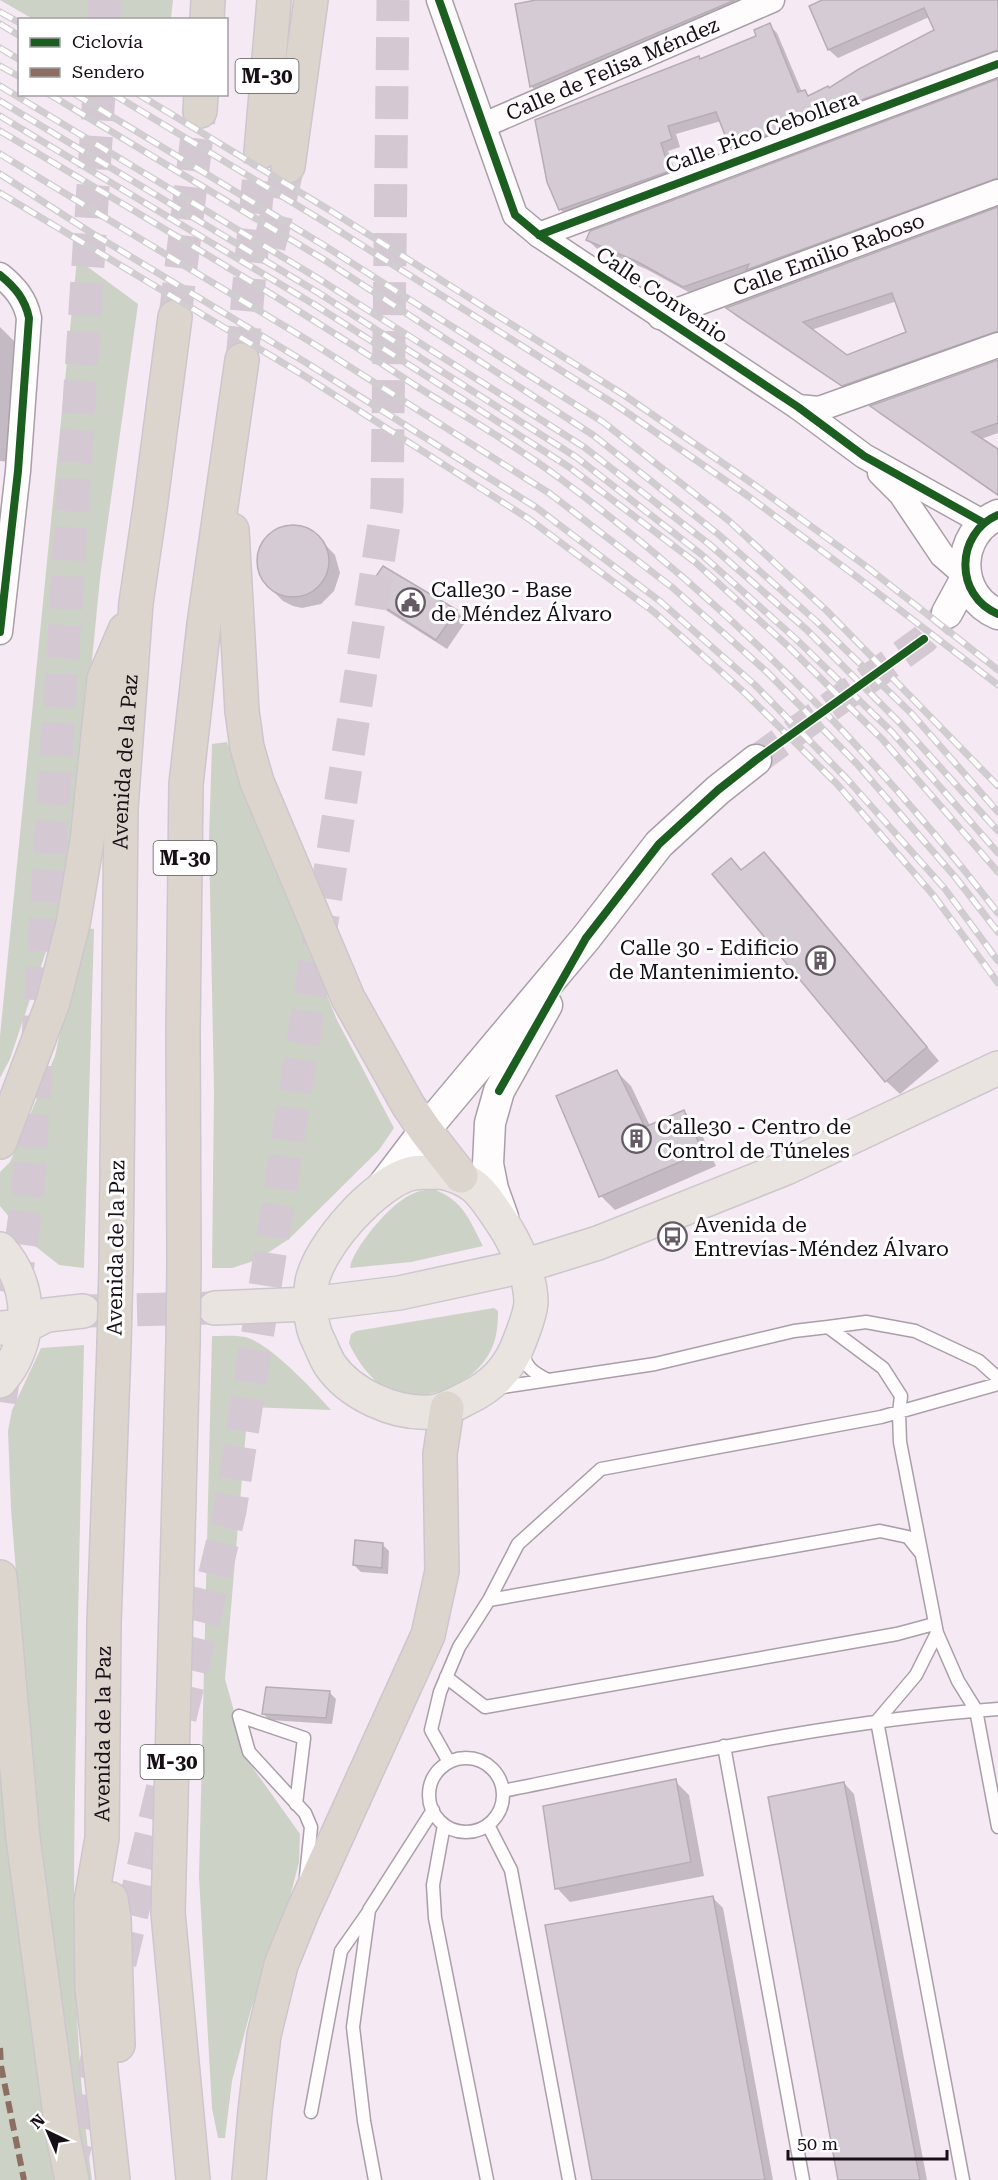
<svg xmlns="http://www.w3.org/2000/svg" width="998" height="2180" viewBox="0 0 998 2180" font-family="'Roboto Serif',serif">
<rect width="100%" height="100%" fill="#f5e9f4"/>
<path fill="#cdd2c6" d="M0,0H173L171,19H33Z
M77,259L138,304L100,578L71,877L10,1059L0,1078V1036Z
M227,742L292,909L337,1020L394,1128L379,1150L289,1239L257,1260L232,1268H212L214,1091L209,840L212,744Z
M83,928L94,929L84,1268L59,1265L30,1242L0,1206V1172L10,1162L55,1056Z
M433,1189C463,1200 469,1219 483,1246L411,1262L350,1268C352,1250 386,1210 402,1200C411,1193 421,1190 433,1189Z
M494,1308L498,1311C498,1325 497,1339 490,1352C474,1384 424,1405 391,1391C373,1383 356,1360 349,1343L351,1334L356,1331Z
M212,1336C222,1336 235,1335 245,1337C270,1343 313,1390 331,1410L248,1407L225,1679L248,1761L300,1834L299,1862L286,1913L251,2009L232,2081L225,2138H218L212,2108L199,1877Z
M84,1345C81,1476 78,1606 76,1736C73,1884 71,2033 92,2180H84L40,1870L37,1793L22,1648L11,1509L8,1431L12,1410L41,1348Z
M0,1743L45,2127L59,2180H0Z"/>
<path fill="#0003" fill-rule="evenodd" d="M544,0H761L539,94L531,86Z
M826,0H998V60L740,156L732,148L721,121L676,134L680,147L668,151L678,179L568,218L560,209L701,60L758,37L769,25L777,33L802,92L804,91L810,97L829,89L936,31L929,17L838,58L829,50L811,6Z
M998,81V188L692,294L646,269L596,248L588,240Z
M998,209V340L851,393L736,316L728,309ZM897,301L908,333L846,357L811,330Z
M0,327L23,350L12,462L0,461Z
M998,362V433L981,439L998,451V496L880,414L873,406Z
M291,526L302,527L318,537L335,555L340,573L334,591L321,604L302,608L293,606L283,601L264,582L260,572L258,562L259,551L264,541L271,534L281,528Z
M366,593L456,611L466,621L447,649L376,604Z
M764,854L778,867L939,1061L900,1094L886,1081L742,871Z
M617,1072L631,1086L650,1126L684,1112L698,1126L716,1166L615,1210L601,1196Z
M382,1544L389,1551L388,1574L361,1572L354,1565Z
M329,1692L336,1699L332,1724L270,1720L263,1714Z
M675,1781L689,1795L704,1876L570,1902L557,1888Z
M844,1783L854,1794L927,2180H839Z
M712,1897L723,1908L773,2180H594Z"/>
<path fill="#d5cbd4" stroke="#b6adb5" stroke-width="1.5" fill-rule="evenodd" d="M536,0H735L530,87L515,4Z
M822,0H998V50L730,148L716,112L668,126L672,139L661,143L670,171L559,210L547,182L535,120L699,56L700,59L756,36L754,30L770,23L798,92L805,90L808,96L828,86L829,88L859,69L934,30L924,8L828,50L809,6Z
M998,79V178L746,270L749,264L683,287L636,261L586,240L590,231Z
M998,207V331L842,386L726,308ZM892,293L906,332L847,355L803,322Z
M998,360V423L972,432L998,449V495L870,406Z
M257 561a36 36 0 1 1 72 0a36 36 0 1 1-72 0Z
M383,566L457,610L436,640L364,594Z
M764,852L927,1047L885,1082L712,874L731,858L741,870Z
M617,1070L645,1127L684,1110L703,1152L599,1197L556,1096Z
M355,1540L383,1543L382,1568L353,1565Z
M266,1687L330,1691L326,1718L262,1714Z
M676,1779L691,1862L555,1889L543,1806Z
M844,1782L920,2180H838L768,1797Z
M713,1896L765,2180H592L545,1925Z"/>
<g fill="none" stroke-linecap="round" stroke-linejoin="round">
<path stroke="#d4c8d3" stroke-width="30" stroke-dasharray="30 15" stroke-linecap="butt" d="M756,760L924,639L947,613"/>
<path stroke="#d4c8d3" stroke-width="33" stroke-dasharray="33 16" stroke-linecap="butt" d="M88,1311L213,1308"/>
<path stroke="#d4c8d3" stroke-width="33" stroke-dasharray="33 16" stroke-linecap="butt" d="M104,20L105,0
M269,247L288,166
M175,317L200,111
M242,360L261,152
M14,1293L28,1193L99,94
M0,1402L7,1353
M180,1718L230,1511L387,505L393,0
M120,1963L164,1782
M68,2175L98,2054"/>
<defs>
<path id="service" d="M522,1349C524,1367 534,1373 548,1380
M496,1388L655,1364L794,1331L828,1327
M489,1600L880,1531L908,1537L920,1552
M937,1633L958,1681L976,1710L998,1827
M446,1677L485,1707L897,1634L934,1624
M239,1716L249,1752L305,1813L311,1827L306,1876
M239,1716L304,1738L296,1804
M724,1746L803,2180
M429 1795a37 37 0 1 1 74 0a37 37 0 1 1-74 0Z
M449,1762L431,1730L440,1692L459,1647L489,1600L518,1544L601,1469L881,1417L998,1384
M503,1791C667,1758 831,1721 998,1709
M444,1825L433,1885L435,1918L487,2180
M488,1825L511,1870L569,2180
M311,2112L341,1951L367,1914
M375,2180L364,2121L353,2027L369,1910L433,1810
M963,2180L877,1721L916,1675L937,1633L900,1442L899,1413L901,1396L883,1368L828,1327L866,1322L915,1331L979,1361L998,1378"/>
<g id="minor">
<path d="M439,0L515,215L539,235L798,407L864,456L984,523"/>
<path id="s1" d="M484,125L772,0"/>
<path d="M539,235L998,64"/>
<path d="M0,275C15,287 25,299 29,318L18,471L0,632"/>
<path id="s2" d="M660,317L998,192"/>
<path d="M798,407L819,409L998,345"/>
<path d="M880,473L901,494L942,555L965,575"/>
</g>
<path id="tertiary" d="M998,515C955,533 954,596 998,614
M947,613L966,578
M381,1188L425,1130L586,938L659,844L718,790L756,760
M503,1217L493,1189L488,1164L490,1123L499,1091L547,1005"/>
<path id="primary" d="M441,1172C476,1180 482,1193 501,1221C516,1243 530,1274 531,1301C531,1313 524,1329 520,1340C510,1368 493,1386 467,1398C455,1404 442,1412 429,1412C394,1414 350,1394 330,1365C325,1357 322,1348 318,1340C310,1325 309,1299 312,1282C319,1246 376,1181 413,1173C422,1172 432,1172 441,1172Z
M0,1249C34,1286 33,1344 0,1381
M215,1308L310,1304L399,1293L524,1266L598,1243L786,1168L998,1068
M0,1328L25,1326L47,1315L83,1311"/>
<g id="motorway">
<path d="M207,20L208,0"/>
<path d="M200,111L201,94"/>
<path d="M261,152L274,0"/>
<path d="M288,166L311,0"/>
<path d="M232,530L242,711L247,747L257,782L348,998L408,1105L425,1130L461,1176"/>
<path d="M0,1142L53,1002L73,924L87,841L104,679L125,630"/>
<path d="M184,1265L183,1032L186,784L204,624L242,360"/>
<path id="s3" d="M116,1268L121,809L136,603L150,508L175,317"/>
<path d="M183,1343L168,1913L193,2180"/>
<path d="M0,1577L23,1838L63,2137L72,2180"/>
<path d="M111,1899L114,1919L118,2045"/>
<path id="s4" d="M113,2180L92,1988L91,1902L102,1838L104,1623L114,1345"/>
<path d="M249,2180L255,2111L264,2035L281,1965L302,1913L428,1635L442,1571L440,1454L447,1408"/>
</g>
</defs>
<use href="#service" stroke="#a99fa8" stroke-width="15"/>
<use href="#minor" stroke="#a99fa8" stroke-width="27"/>
<use href="#tertiary" stroke="#a99fa8" stroke-width="33"/>
<use href="#primary" stroke="#ccc7cc" stroke-width="36"/>
<use href="#motorway" stroke="#ccc7cc" stroke-width="36"/>
<use href="#service" stroke="#fefcfd" stroke-width="12"/>
<use href="#minor" stroke="#fefcfd" stroke-width="24"/>
<use href="#tertiary" stroke="#fefcfd" stroke-width="30"/>
<use href="#primary" stroke="#e9e4e0" stroke-width="33"/>
<use href="#motorway" stroke="#dcd5cd" stroke-width="33"/>
<defs>
<path id="rail" d="M0,12L20,23
M0,24L20,36
M0,48L20,60
M0,66L20,77
M0,86L319,279L584,447L709,544L807,630L901,724L998,831
M49,94L323,259L593,435L718,534L816,621L912,714L998,812
M75,94L325,246L603,422L728,520L826,610L998,786
M113,94L328,224L616,405L748,496L857,577L998,685
M138,94L331,211L624,395L756,486L867,567L998,670
M0,101L317,292L576,457L701,554L797,640L892,732L998,853
M0,116L315,305L569,467L695,562L790,648L883,740L998,872
M0,131C140,214 280,297 416,386C464,416 517,446 562,480C726,602 873,751 998,913
M0,154L309,341L549,493L673,588L767,672L857,764L956,878L998,932
M0,174L90,232L305,362L537,508L661,602L755,685L847,779L945,889L998,961
M0,193L303,375L529,519L654,612L746,694L837,784L934,896L998,983"/>
</defs>
<use href="#rail" stroke="#d0cccf" stroke-width="7"/>
<use href="#rail" stroke="#fff" stroke-width="4.5" stroke-dasharray="14" stroke-linecap="butt"/>
<defs>
<path id="motorway-bridge" d="M183,1343L184,1265
M114,1345L116,1268"/>
</defs>
<use href="#motorway-bridge" stroke="#ccc7cc" stroke-width="36" stroke-linecap="butt"/>
<use href="#motorway-bridge" stroke="#dcd5cd" stroke-width="33"/>
<path stroke="#8d6e63" stroke-width="6" stroke-dasharray="12 6" stroke-linecap="butt" d="M0,2048L1,2066L24,2180"/>
<defs>
<path id="cycleway" d="M439,0L515,215L539,235L798,407L864,456L984,523
M539,235L998,64
M0,275C15,287 25,299 29,318L18,471L0,632
M998,515C955,533 954,596 998,614
M499,1091L586,938L659,844L718,790L756,760L924,639"/>
</defs>
<use href="#cycleway" stroke="#fff" stroke-width="11"/>
<use href="#cycleway" stroke="#1b5e20" stroke-width="8"/>
</g>
<defs>
<symbol id="civic-ring" viewBox="-11 -11 22 22"><circle r="9.5" fill="#fff" stroke="#645b64" stroke-width="1.5"/><path d="M-.6-6.5H3V-4.5H.6V-3L4-1V1h2V6H-6V1h2V-1L-.6-3ZM-1.2 2.5V6h2.4V2.5Z" fill="#645b64"/></symbol>
<symbol id="building-ring" viewBox="-11 -11 22 22"><circle r="9.5" fill="#fff" stroke="#645b64" stroke-width="1.5"/><path d="M-4-6H4V6H1V3H-1V6H-4ZM-2.5-4.3h1.7v1.8h-1.7ZM.8-4.3h1.7v1.8H.8ZM-2.5-1h1.7V.8h-1.7ZM.8-1h1.7V.8H.8Z" fill="#645b64"/></symbol>
<symbol id="bus-ring" viewBox="-11 -11 22 22"><circle r="9.5" fill="#fff" stroke="#645b64" stroke-width="1.5"/><path d="M-5-6H5V4H4V6H2V4H-2V6H-4V4H-5ZM-3.5-4V0h7V-4ZM-3.5 1.2v1.5H-2V1.2ZM2 1.2v1.5H3.5V1.2Z" fill="#645b64"/></symbol>
</defs>
<g fill-rule="evenodd">
<use href="#civic-ring" x="394" y="586" width="33" height="33"/>
<use href="#building-ring" x="804" y="944" width="33" height="33"/>
<use href="#building-ring" x="620" y="1122" width="33" height="33"/>
<use href="#bus-ring" x="656" y="1220" width="33" height="33"/>
</g>
<g text-anchor="middle" dominant-baseline="central" stroke-width="6" stroke-linejoin="round" paint-order="stroke">
<g fill="#fff" stroke="#5c575c" stroke-width="1.5">
<rect x="235.5" y="59" width="63" height="34" rx="4.5"/>
<rect x="153.5" y="841" width="63" height="34" rx="4.5"/>
<rect x="140.5" y="1745" width="63" height="34" rx="4.5"/>
</g>
<g font-size="20" font-weight="bold" fill="#160f16">
<text x="267" y="76">M-30</text>
<text x="185" y="858">M-30</text>
<text x="172" y="1762">M-30</text>
</g>
<g font-size="21" fill="#160f16" stroke="#fff">
<text stroke="none"><textPath href="#s1" startOffset="140">Calle de Felisa Méndez</textPath></text>
<text transform="translate(762 132) rotate(-20)">Calle Pico Cebollera</text>
<text stroke="none"><textPath href="#s2" startOffset="180">Calle Emilio Raboso</textPath></text>
<text transform="translate(662 295) rotate(34)">Calle Convenio</text>
<text stroke="none"><textPath href="#s3" startOffset="506">Avenida de la Paz</textPath></text>
<text transform="translate(116 1248) rotate(-89)">Avenida de la Paz</text>
<text stroke="none"><textPath href="#s4" startOffset="448">Avenida de la Paz</textPath></text>
</g>
<g font-size="21" fill="#160f16" stroke="#fff" text-anchor="start">
<text x="431" y="590">Calle30 - Base<tspan x="431" dy="24">de Méndez Álvaro</tspan></text>
<text x="799" y="948" text-anchor="end">Calle 30 - Edificio<tspan x="799" dy="24">de Mantenimiento.</tspan></text>
<text x="657" y="1127">Calle30 - Centro de<tspan x="657" dy="24">Control de Túneles</tspan></text>
<text x="694" y="1225">Avenida de<tspan x="694" dy="24">Entrevías-Méndez Álvaro</tspan></text>
</g>
</g>
<rect x="18" y="18" width="210" height="78" fill="#ffffff" stroke="#a29fa2" stroke-width="1.5"/>
<rect x="30" y="38" width="30" height="9" fill="#1b5e20" stroke="#a29fa2" stroke-width="1.5"/>
<text x="72" y="48" font-size="18" fill="#160f16">Ciclovía</text>
<rect x="30" y="68" width="30" height="9" fill="#8d6e63" stroke="#a29fa2" stroke-width="1.5"/>
<text x="72" y="78" font-size="18" fill="#160f16">Sendero</text>
<g transform="translate(48 2132) rotate(316)" stroke="#ffffff" stroke-width="4.5" paint-order="stroke">
<path d="M0-4.5L10 22L0 15L-10 22Z" fill="#160f16"/>
<text y="-9" font-size="16" font-weight="bold" text-anchor="middle" fill="#160f16">N</text>
</g>
<path d="M788 2150v9h159v-9" fill="none" stroke="#160f16" stroke-width="3"/>
<text x="797" y="2150" font-size="18" fill="#160f16" stroke="#ffffff" stroke-width="4.5" paint-order="stroke">50 m</text>
</svg>
